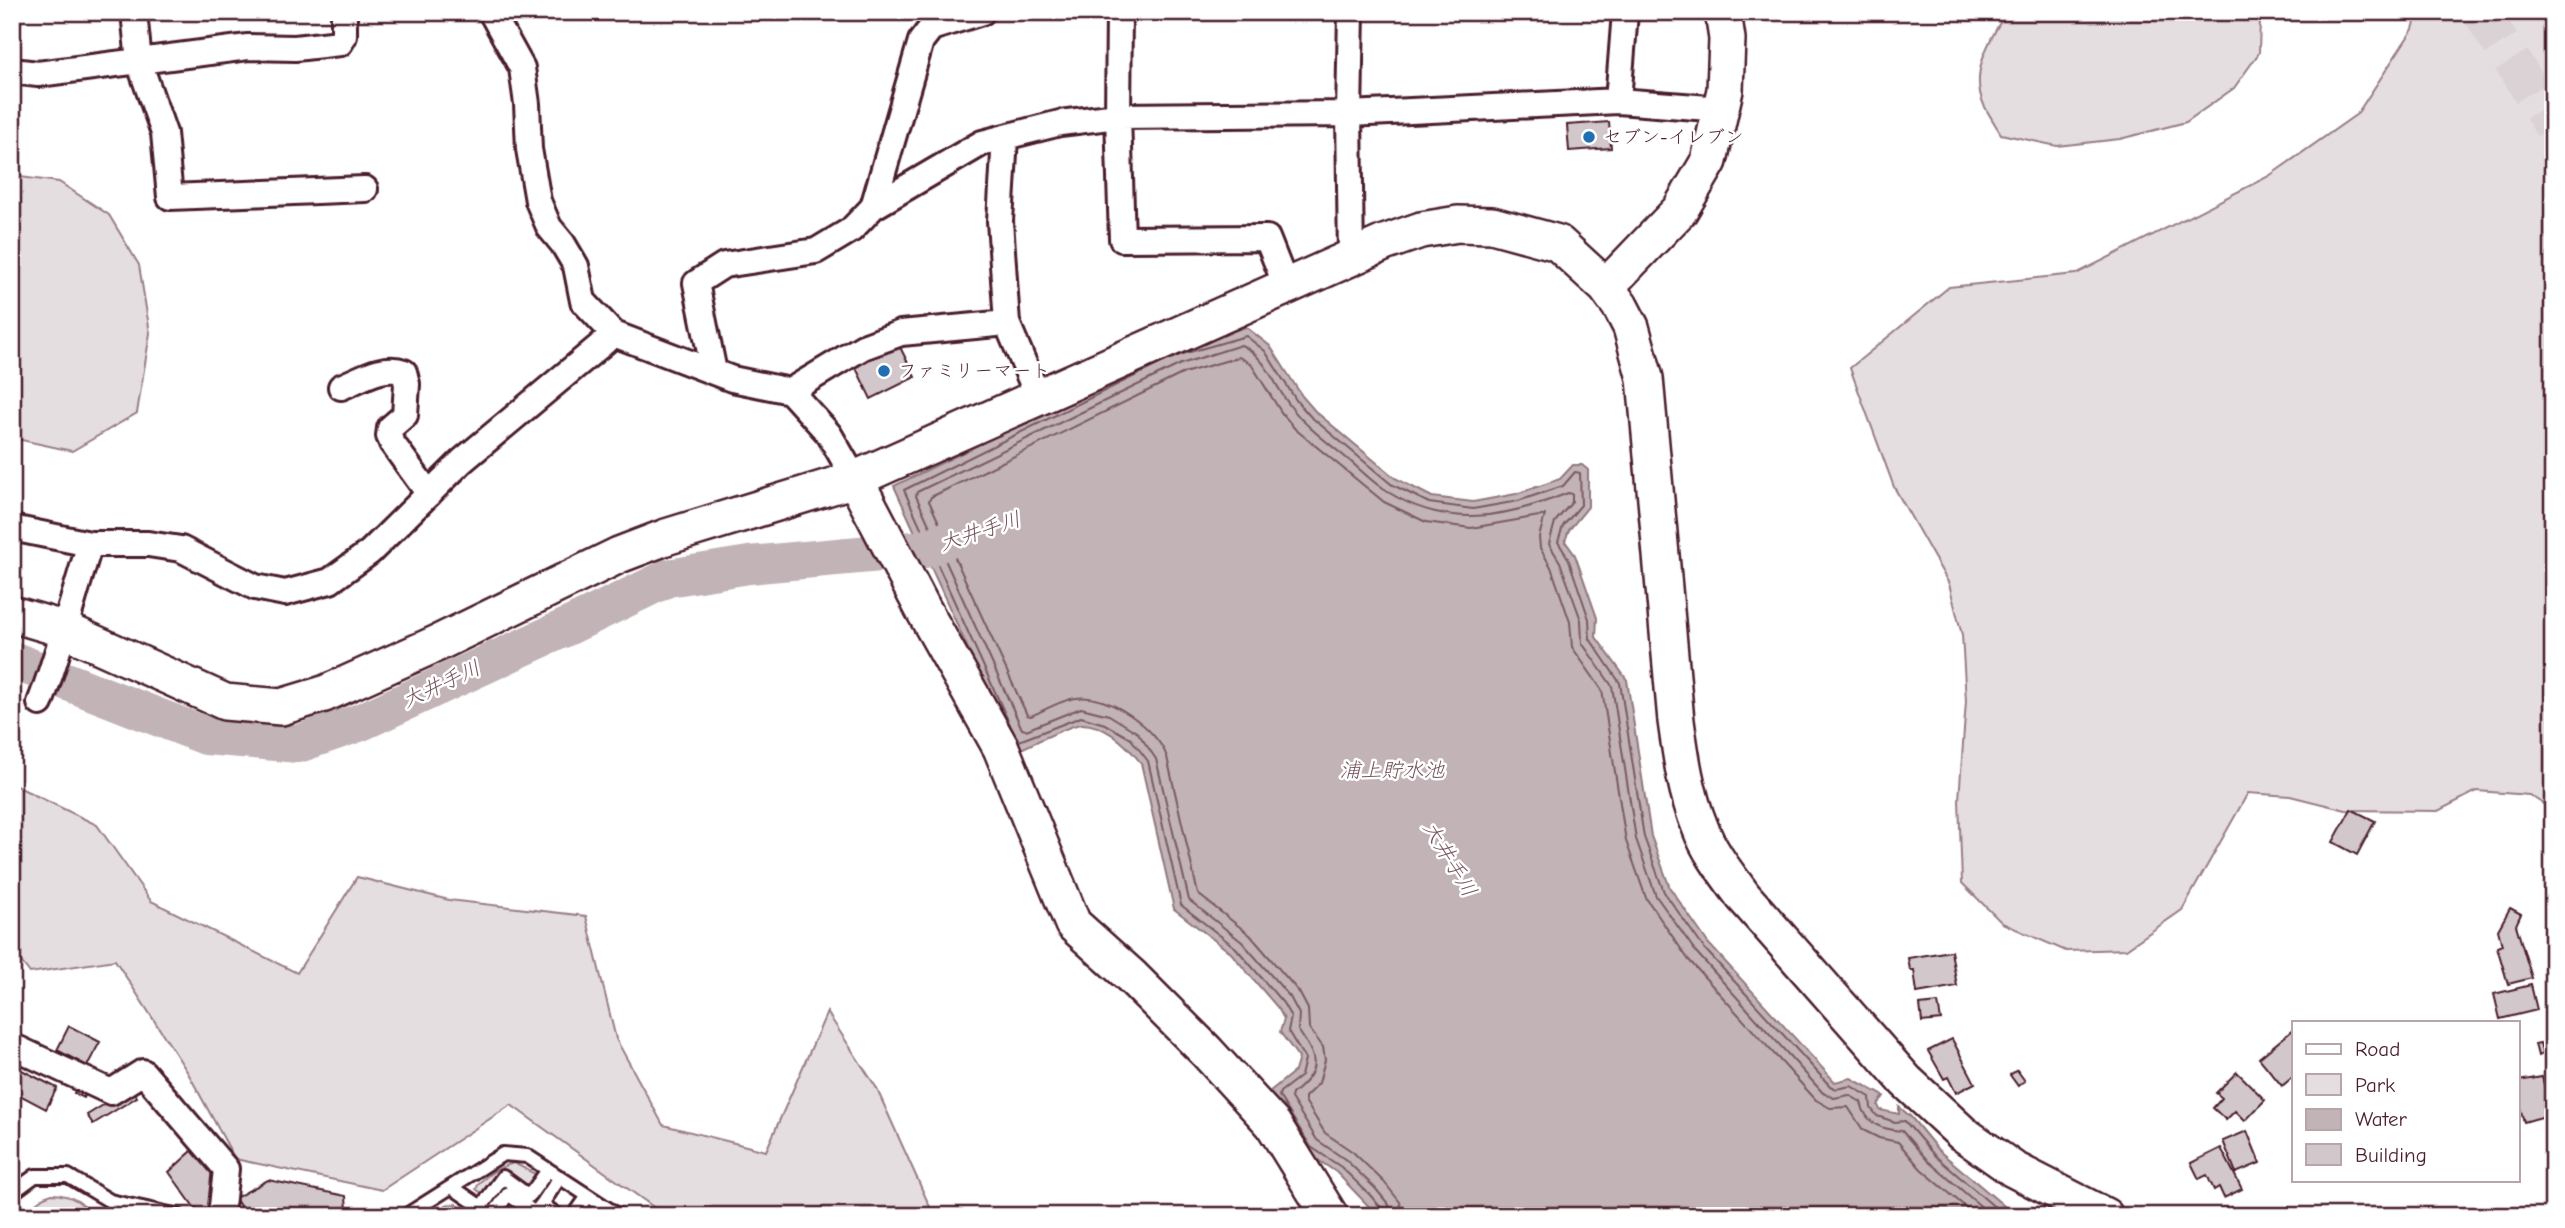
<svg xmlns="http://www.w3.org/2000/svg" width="2565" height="1228" viewBox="0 0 2565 1228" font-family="'Comic Neue','Klee One',sans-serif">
<rect width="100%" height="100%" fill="#fff"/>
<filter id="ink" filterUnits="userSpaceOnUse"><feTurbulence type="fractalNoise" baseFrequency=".0143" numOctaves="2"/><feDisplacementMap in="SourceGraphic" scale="14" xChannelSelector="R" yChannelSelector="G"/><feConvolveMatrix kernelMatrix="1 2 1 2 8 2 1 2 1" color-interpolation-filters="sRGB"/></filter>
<g filter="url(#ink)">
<path fill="#e5dee0" stroke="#987e86" stroke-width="2" d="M2006,12H2256L2260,19L2259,53L2234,88L2186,122L2120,139L2057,146L2001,134C1995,124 1989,115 1984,105C1969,72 1990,40 2006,12Z
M2418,12H2553V810L2529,795L2477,791L2438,811L2346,810L2290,796L2248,793L2182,910L2126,949L2066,951L2002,923L1962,883L1959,800L1966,701L1962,635L1949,584L1894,487L1850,368L1949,287L2076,274L2269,176L2357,114L2413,29Z
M12,176L59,182L109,215L139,265L150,333L137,413L72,451L12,438Z
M12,784L97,825L151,901L297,973L357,877L449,900L586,916L616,1039L663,1125L766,1151L827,1012L876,1087L934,1216H666L511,1105L382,1190L235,1159L188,1073L115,960L30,973L12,950Z
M514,1163L537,1175L528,1190L502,1173L487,1193L482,1194L476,1189C480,1177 502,1166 514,1163Z
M52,1194C70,1195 80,1200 91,1214L32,1206L44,1197Z
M456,1204L472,1216L456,1211L445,1216H436L437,1211L446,1205Z"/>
<path fill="#c1b3b6" stroke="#91787e" stroke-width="2" d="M1246,327L1270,346L1302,396L1315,411L1395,478L1432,497L1473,502L1516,494L1560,479L1573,465H1582L1588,470V507L1569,530L1565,541L1575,555L1597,618L1596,637L1627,680L1651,836L1670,888L1708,943L1835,1082L1851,1078L1884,1096L1878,1105L1880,1110L1899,1114V1107L1911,1117L1938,1150L2016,1216H1378L1336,1172L1306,1152L1269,1092L1295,1071L1299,1058L1280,1032L1284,1019L1278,1008L1231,953L1174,909L1141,763C1127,745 1107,725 1082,724C1071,724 1028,746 1015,752L894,486L1175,349Z"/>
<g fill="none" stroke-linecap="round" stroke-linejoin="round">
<path stroke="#7a5a63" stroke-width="2" d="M1183,354L1246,336L1265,351L1296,400L1310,416L1391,484L1429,503L1473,509L1518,501L1563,486L1575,472L1580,473L1581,505L1563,526L1558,542L1568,558L1589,619L1590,639L1620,683L1644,837L1664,892L1703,947L1830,1086L1836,1089L1851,1086L1870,1097L1871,1108L1877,1116L1895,1122L1905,1121L1934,1155L2005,1216
M1010,725L904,490L1159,364
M1019,741L1081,717L1105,724L1131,739L1148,761L1181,905L1236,948L1283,1003L1291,1017L1288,1031L1305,1059L1301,1076L1280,1092L1279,1096L1311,1147L1341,1167L1370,1195L1382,1209L1383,1216
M1392,1216L1389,1205L1375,1188L1346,1160L1317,1140L1291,1098L1292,1094C1322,1070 1318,1059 1298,1030L1299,1014L1290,997L1242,942L1189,900L1156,759L1138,733L1109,715L1081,708L1026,730L1022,729L916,496L917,492L1181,364L1241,345C1266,356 1275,387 1291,407C1307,428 1330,444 1350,461C1362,471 1374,484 1388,492C1447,529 1506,518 1568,493L1572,494V502L1555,522L1549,544L1560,562L1581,620L1582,643L1612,686L1636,839L1656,896L1696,952L1823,1093L1834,1098L1849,1095L1861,1102C1866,1125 1881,1129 1902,1131L1928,1161L1992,1216
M1402,1216L1400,1202L1384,1182L1353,1152L1325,1133L1305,1101V1097L1319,1083L1325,1060L1323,1047L1309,1028L1308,1009L1299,992L1250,935L1198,894L1167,757C1157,728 1108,693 1076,698C1061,700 1045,710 1031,716L1027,715L929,501L931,497L1184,373L1239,357L1251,364L1281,412L1295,429L1384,502L1426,522L1471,528L1545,515L1539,537L1540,548L1551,567L1570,622L1572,647L1602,690L1626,841L1646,898L1688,959L1816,1100L1830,1108L1848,1107L1863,1130L1879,1138L1898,1142L1921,1169L1976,1216"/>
<path stroke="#c1b3b6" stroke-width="38" d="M12,660L206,736L298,744L361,722L569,626L668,578L749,565L925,549L972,530"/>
</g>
<path fill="#d2c7cb" stroke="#4a1f2b" stroke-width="2" d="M1609,122L1611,148L1569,151L1567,125Z
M898,343L915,377L871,399L854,364Z
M2351,809L2375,821L2357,855L2333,842Z
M2510,908L2521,914L2516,925L2532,978L2508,984L2497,947L2502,945L2498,930Z
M1951,951L1957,986L1917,993L1914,970H1910L1908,958Z
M2531,985L2537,1010L2500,1019L2494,994Z
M1938,1003L1941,1020L1922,1022L1920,1005Z
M69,1026L100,1042L87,1066L57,1050Z
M2294,1029V1076L2282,1086L2259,1058Z
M1952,1039L1975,1083L1956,1093L1948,1077L1944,1079L1928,1051Z
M2540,1043L2543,1054L2538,1056L2535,1044Z
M12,1065L57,1088L46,1109L12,1091Z
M2017,1070L2025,1081L2018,1086L2010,1075Z
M2237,1072L2265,1100L2245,1121L2235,1111L2226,1120L2213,1108L2222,1098L2216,1093Z
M2542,1077L2552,1114L2524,1122L2518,1100V1081Z
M77,1086L87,1091L84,1098L74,1093Z
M131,1088L137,1097L93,1124L87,1115Z
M2247,1131L2260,1163L2236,1173L2223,1141Z
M2221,1148L2242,1189L2224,1198L2219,1187L2214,1190L2207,1175L2199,1179L2191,1163Z
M193,1150L214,1176L210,1216L194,1207L169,1172Z
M268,1180L346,1196L347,1210L269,1207L246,1216L235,1198Z"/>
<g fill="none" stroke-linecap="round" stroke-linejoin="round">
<path stroke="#dbd2d5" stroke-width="38" stroke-dasharray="38 19" stroke-linecap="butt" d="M2481,12L2553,126"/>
<defs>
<path id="lane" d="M452,1187L487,1211
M12,1193L35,1176H68L110,1201L120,1216
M110,1201L179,1216
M542,1204L560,1177
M481,1207L503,1177L529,1196L548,1170
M493,1215L508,1194L535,1213L542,1204L558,1216
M405,1216L503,1154L527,1156L619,1216
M574,1216L588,1196"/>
<path id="street" d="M134,12L139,62L164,133L170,197L365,189
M491,12L522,68L527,104L529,149L538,201L549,227L563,244L576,266L583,301L614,334L732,379L790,391L829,434L855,479
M1119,12L1118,116L1122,239L1267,238L1286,286
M12,71L38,74L248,47L295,48L340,43L344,36V12
M1618,101L1625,12
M873,207L921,41L931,28L982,12
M1351,258L1349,114L1351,12
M714,372L696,283L724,265L816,251L851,230L873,207L982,143L1005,137
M341,387C361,379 383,364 404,372L407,384L405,415L390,428L389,436L392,443L429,494
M790,391L863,347L901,333L1007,323
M1038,397L1007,323L1000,221L1005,137L1060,123L1118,116L1349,114L1618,101L1722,109
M12,528L90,544H148L181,549L255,587L285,593L330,581L370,552L462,461L614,334
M40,703C60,651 73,597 90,544
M12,1046L111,1092L143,1072L226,1169L221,1216"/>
<path id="secondary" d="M1606,287L1680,210L1709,161L1725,90L1727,39L1723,12
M855,479L923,609L1001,748L1073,924L1132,977L1206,1051L1273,1124L1330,1216
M12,614L63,629L225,702L281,707L324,694L438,643L619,555L666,537L855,479L1384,243L1421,230L1458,224L1492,225L1558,243L1606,287L1620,306L1631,327L1645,378L1676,721C1681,757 1686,793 1700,827C1709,852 1727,874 1743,896L1906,1081L1962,1133L2013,1169L2105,1216"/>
</defs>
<use href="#lane" stroke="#4a1f2b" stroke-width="18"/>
<use href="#street" stroke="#4a1f2b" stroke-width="30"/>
<use href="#secondary" stroke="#4a1f2b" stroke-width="40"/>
<use href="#lane" stroke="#fff" stroke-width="12"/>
<use href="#street" stroke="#fff" stroke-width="24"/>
<use href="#secondary" stroke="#fff" stroke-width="35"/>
</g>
</g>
<g fill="#1f6fb2" stroke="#fff" stroke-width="2.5">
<circle cx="1589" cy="137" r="7"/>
<circle cx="884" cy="371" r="7"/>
</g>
<g text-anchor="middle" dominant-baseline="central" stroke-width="5" stroke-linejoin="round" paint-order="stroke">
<g font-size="19" fill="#4a1f2b" stroke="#fff" text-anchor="start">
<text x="1603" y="137">セブン-イレブン</text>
<text x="898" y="371">ファミリーマート</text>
</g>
<g font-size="21" font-style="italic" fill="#74535c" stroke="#fff">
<text transform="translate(980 531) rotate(-18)">大井手川</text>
<text transform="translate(441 684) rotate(-25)">大井手川</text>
<text x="1392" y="770">浦上貯水池</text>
<text transform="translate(1450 859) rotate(59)">大井手川</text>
</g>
</g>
<rect width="2565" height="1228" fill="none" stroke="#fff" stroke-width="42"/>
<rect x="21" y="21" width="2523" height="1186" fill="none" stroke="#4a1f2b" stroke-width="2.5" filter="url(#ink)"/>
<rect x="2292" y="1021" width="228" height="161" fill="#ffffff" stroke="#b7a5aa" stroke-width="2"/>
<rect x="2306" y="1044" width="35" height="10" fill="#ffffff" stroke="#b7a5aa" stroke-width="2"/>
<text x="2355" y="1056" font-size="21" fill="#4a1f2b">Road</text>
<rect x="2306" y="1074" width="35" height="21" fill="#e5dee0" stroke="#b7a5aa" stroke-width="2"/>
<text x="2355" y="1092" font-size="21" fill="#4a1f2b">Park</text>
<rect x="2306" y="1109" width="35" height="21" fill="#c1b3b6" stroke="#b7a5aa" stroke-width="2"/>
<text x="2355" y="1126" font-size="21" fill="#4a1f2b">Water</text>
<rect x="2306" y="1144" width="35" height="21" fill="#d2c7cb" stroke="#b7a5aa" stroke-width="2"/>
<text x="2355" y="1162" font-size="21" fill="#4a1f2b">Building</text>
</svg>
